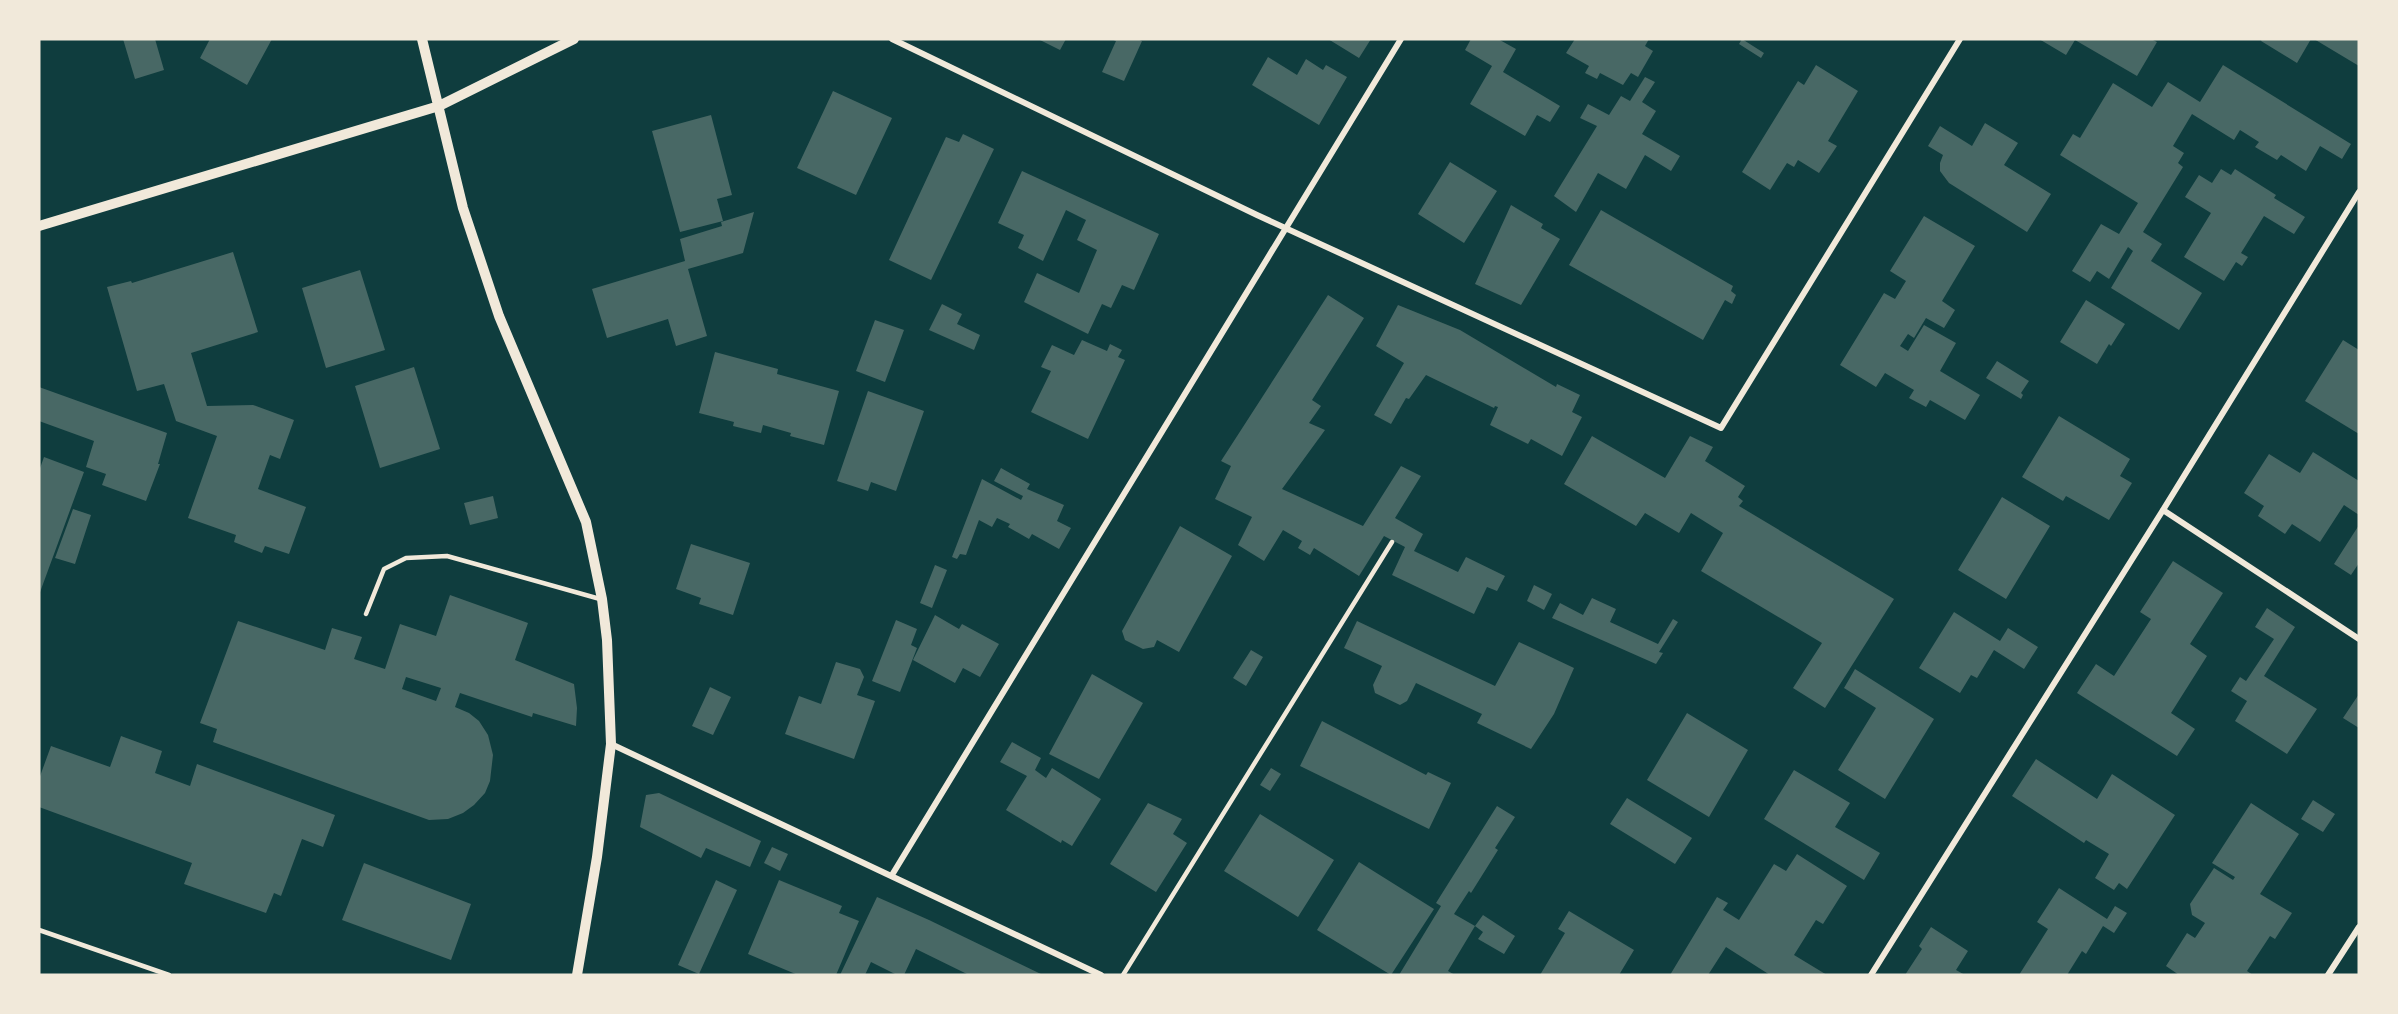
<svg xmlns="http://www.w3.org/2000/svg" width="2398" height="1014" viewBox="0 0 2398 1014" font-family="Arial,sans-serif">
<rect width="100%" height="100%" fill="#0f3d3e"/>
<path fill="#486865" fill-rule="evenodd" d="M123,39H155L164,70L135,79Z
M210,39H272L247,85L200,58Z
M1038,39H1066L1060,50Z
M1111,39H1137L1142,41L1124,81L1102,72L1116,41Z
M1328,39H1371L1359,58Z
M1471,39H1498L1516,49L1503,72L1560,106L1550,122L1537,115L1525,136L1470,104L1492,66L1465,50Z
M1575,39H1649L1645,46L1653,51L1638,77L1631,73L1623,85L1600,73L1597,79L1585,73L1589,66L1566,53Z
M1742,39L1764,53L1761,58L1739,44Z
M2039,39H2151L2157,42L2137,76L2075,40L2066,55Z
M2262,39H2311L2297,63L2261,41Z
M2314,39H2359V66Z
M1268,57L1297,75L1306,59L1323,70L1326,65L1347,77L1319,125L1252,85Z
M1816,65L1858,91L1828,141L1837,146L1819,173L1798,160L1794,167L1787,163L1770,190L1742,172L1798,81L1804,85Z
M2223,65L2351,144L2342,159L2320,146L2306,171L2281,155L2277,160L2255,147L2259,142L2240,130L2234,140L2192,114L2173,146L2184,153L2178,163L2183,167L2143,232L2162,244L2151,261L2202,293L2179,330L2111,288L2133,251L2128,247L2109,279L2097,271L2090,282L2072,271L2101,224L2119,234L2138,203L2060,155L2073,134L2080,138L2113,83L2152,107L2168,82L2200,102Z
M1645,77L1655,82L1642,102L1656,111L1642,134L1680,156L1671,171L1645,155L1626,189L1598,173L1576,212L1554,196L1597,126L1580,118L1588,104L1609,115L1621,96L1630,101Z
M833,91L892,118L856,195L797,168Z
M711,115L732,195L717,199L723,221L680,232L652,131Z
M1985,123L2018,143L2004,165L2051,194L2027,232L1949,183L1940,171V163L1943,155L1928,146L1940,126L1972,146Z
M963,134L994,149L931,280L889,260L946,137L959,142Z
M1450,162L1497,191L1464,243L1418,214Z
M2221,169L2231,175L2235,169L2276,195L2274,198L2305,217L2294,234L2264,216L2241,253L2248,257L2242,266L2236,262L2224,281L2184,257L2211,213L2185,197L2199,175L2212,183Z
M1022,171L1159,234L1134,290L1122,285L1111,308L1102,304L1088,334L1024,302L1037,273L1079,293L1097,250L1077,240L1086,220L1066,210L1043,261L1018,248L1024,235L998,223Z
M1511,205L1543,224L1541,228L1560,239L1521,305L1475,284Z
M1601,210L1733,286L1731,291L1736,295L1732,304L1725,300L1703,340L1569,265Z
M754,212L743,253L688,269L707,336L676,346L668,319L607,338L592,289L685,261L680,239L722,226L721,222Z
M1924,216L1975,246L1942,301L1955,310L1944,328L1926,318L1914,338L1908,334L1900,346L1908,351L1924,325L1956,343L1940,371L1980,395L1965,420L1930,400L1926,407L1909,398L1914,390L1885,373L1876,387L1840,365L1884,293L1895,299L1906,281L1890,271Z
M233,252L258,332L191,353L207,406L253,405L294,420L280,459L270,455L258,489L306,507L289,554L265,546L262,553L234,542L236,535L188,518L217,436L176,421L164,384L137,391L107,287L131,281L132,283Z
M360,270L385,350L326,368L302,288Z
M1328,295L1364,318L1312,400L1321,406L1309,423L1325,430L1282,489L1363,526L1401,466L1421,476L1395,518L1423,534L1414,551L1458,572L1466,557L1505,576L1497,591L1487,587L1474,614L1392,575L1405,547L1384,536L1359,576L1314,548L1310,555L1298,548L1302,541L1283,530L1264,561L1238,545L1252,517L1215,499L1231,466L1221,461Z
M2086,300L2125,324L2111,346L2109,344L2097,364L2060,342Z
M942,304L962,314L957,324L980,335L974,350L929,330Z
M1398,305L1460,330L1556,387L1557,384L1580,395L1572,412L1582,417L1562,456L1531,439L1528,444L1490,425L1498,407L1495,406L1494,408L1426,375L1409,399L1406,398L1391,424L1374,415L1404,363L1376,346Z
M875,320L904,330L885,382L856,371Z
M1082,340L1107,351L1110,344L1122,350L1118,357L1125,360L1088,439L1031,412L1051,371L1041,367L1052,345L1074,355Z
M2343,340L2359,350V434L2305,401Z
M715,352L778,369L777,374L839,391L824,445L790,436L791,433L763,425L761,433L733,426L734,422L699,413Z
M1997,361L2029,381L2021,393L2023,395L2021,399L1986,378Z
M414,367L440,449L380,468L355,386Z
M39,387L167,433L158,464H160L146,501L102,485L106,474L86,467L94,441L39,421Z
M868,391L924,411L896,491L871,482L868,491L837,481Z
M2059,416L2130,459L2120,476L2132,483L2109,520L2066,496L2063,501L2022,477Z
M1592,436L1665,478L1690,436L1713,447L1705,461L1745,486L1738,497L1743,501L1739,506L1894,599L1825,708L1793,688L1822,643L1701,571L1723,533L1691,513L1679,533L1645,513L1636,526L1564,484Z
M2313,452L2359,481V515L2344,505L2320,542L2292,524L2285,534L2258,516L2264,506L2244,493L2269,454L2300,473Z
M44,457L84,472L39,595V471Z
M1001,468L1030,484L1027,489L1064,505L1057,521L1071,528L1059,549L1032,534L1029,539L1008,527L1010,524L997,518L992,527L979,520L966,555L960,554L957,559L952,557L982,479L1021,500L1023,496L994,481Z
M493,496L498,518L470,525L464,503Z
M2002,497L2050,526L2006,599L1958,570Z
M73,509L91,515L75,564L55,558Z
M2359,525V563L2351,575L2334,564Z
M1180,526L1232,556L1179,652L1157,640L1154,647L1143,649L1125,640L1122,631Z
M691,544L750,563L733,615L699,604L701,598L676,589Z
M2173,561L2223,593L2190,644L2207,656L2171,713L2195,729L2177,756L2077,693L2096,664L2114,676L2151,619L2140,612Z
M935,565L947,570L932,608L920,603Z
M1534,585L1552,594L1544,610L1527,601Z
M450,595L528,623L515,660L574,684L577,708L576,726L533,713L532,717L460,693L455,707L469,713L479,721L488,735L493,755L490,781L485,793L474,805L463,813L448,819L429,820L213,742L217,729L200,723L238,621L325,650L332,628L362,637L354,659L385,669L400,624L436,636ZM406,677L441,688L436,701L402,689Z
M1592,598L1616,609L1610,622L1658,644L1673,619L1678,622L1659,652L1663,653L1656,664L1552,618L1560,603L1583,615Z
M2267,608L2295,627L2264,676L2317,709L2287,754L2235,721L2247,701L2231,691L2240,677L2246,681L2274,639L2255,627Z
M1954,612L2000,641L2008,628L2038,647L2024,669L1994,650L1977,678L1971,675L1960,693L1919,668Z
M935,615L959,629L962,624L999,644L980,677L963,668L955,683L913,660Z
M896,620L917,629L911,645L917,648L900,692L872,681Z
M1357,621L1495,686L1519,642L1574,668L1554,714L1531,749L1477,723L1482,714L1416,683L1407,701L1400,705L1375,693L1373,685L1382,666L1344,648Z
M1251,650L1263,657L1246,686L1233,678Z
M836,662L860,669L864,677L857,695L875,701L854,759L785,734L799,696L821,704Z
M1855,669L1934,719L1885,799L1838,770L1876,708L1844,688Z
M1092,674L1143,703L1099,779L1049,754Z
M710,687L731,697L713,735L692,726Z
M2359,694V728L2343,718Z
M1687,713L1748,750L1709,817L1647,780Z
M1322,721L1426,775L1428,772L1451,783L1429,829L1300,766Z
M121,736L162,751L155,773L190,786L197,764L335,815L323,847L302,839L281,896L274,893L266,913L184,884L192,863L39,807V779L51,746L110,767Z
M1012,742L1041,758L1035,770L1046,778L1052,768L1101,799L1072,846L1062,840L1061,843L1006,810L1027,776L1000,762Z
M2036,759L2097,799L2112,774L2175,815L2127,889L2119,883L2114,890L2095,878L2109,854L2086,840L2084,843L2012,796Z
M1271,768L1281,774L1270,791L1260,785Z
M1794,770L1850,803L1835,827L1880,853L1864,880L1764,819Z
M659,793L761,841L750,867L706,848L701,858L640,827L646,795Z
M1627,798L1692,838L1675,864L1610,824Z
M2313,800L2335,814L2323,832L2301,819Z
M1148,803L1182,819L1173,834L1187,843L1156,892L1110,864Z
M2251,803L2299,834L2260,894L2292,913L2275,939L2270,936L2247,971L2253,975H2179L2166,966L2187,933L2195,938L2205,923L2192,915L2190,904L2214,868L2233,880L2235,877L2212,863Z
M1497,806L1515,817L1495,848L1498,850L1471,893L1469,891L1454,914L1475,926L1483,915L1515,936L1504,954L1478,939L1483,932L1475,926L1448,971L1455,975H1399L1441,906L1436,903Z
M1260,814L1334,860L1298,917L1224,871Z
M772,847L788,854L780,871L764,863Z
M1797,854L1847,886L1823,924L1816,920L1794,955L1827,975H1770L1726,947L1708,975H1670L1717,897L1728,903L1723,910L1739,920L1774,864L1786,871Z
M1359,862L1434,909L1391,975L1317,930Z
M364,863L471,904L451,960L342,920Z
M716,880L737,890L699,974L678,965Z
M779,880L842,906L839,913L859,921L836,975H798L748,954Z
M2059,888L2107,919L2115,906L2127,913L2114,933L2103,926L2086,954L2082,951L2067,975H2019L2048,929L2037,922Z
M877,897L929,920L1043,975H969L916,949L904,975H897L871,962L865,975H840Z
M1569,911L1634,950L1619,975H1540L1565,933L1558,929Z
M1931,927L1968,951L1956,970L1965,975H1905L1922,949L1919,946Z"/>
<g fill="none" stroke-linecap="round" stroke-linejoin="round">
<path stroke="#f1e9da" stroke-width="4.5" d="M366,614L384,569L406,558L447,556L600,599
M39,930L169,975
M1123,975L1392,542"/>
<path stroke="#f1e9da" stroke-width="6" d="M892,39L1257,215L1721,428L1960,39
M2163,510L2359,639
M611,744L1101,975
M892,875L1401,39
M1871,975L2163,510L2359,192
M2328,975L2359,927"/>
<path stroke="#f1e9da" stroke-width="10" d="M422,39L463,208L499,316L586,522L602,599L607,640L611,744L597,857L577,975
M39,226L439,106L574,39"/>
</g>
<rect width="2398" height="1014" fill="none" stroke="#f1e9da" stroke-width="81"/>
</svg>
